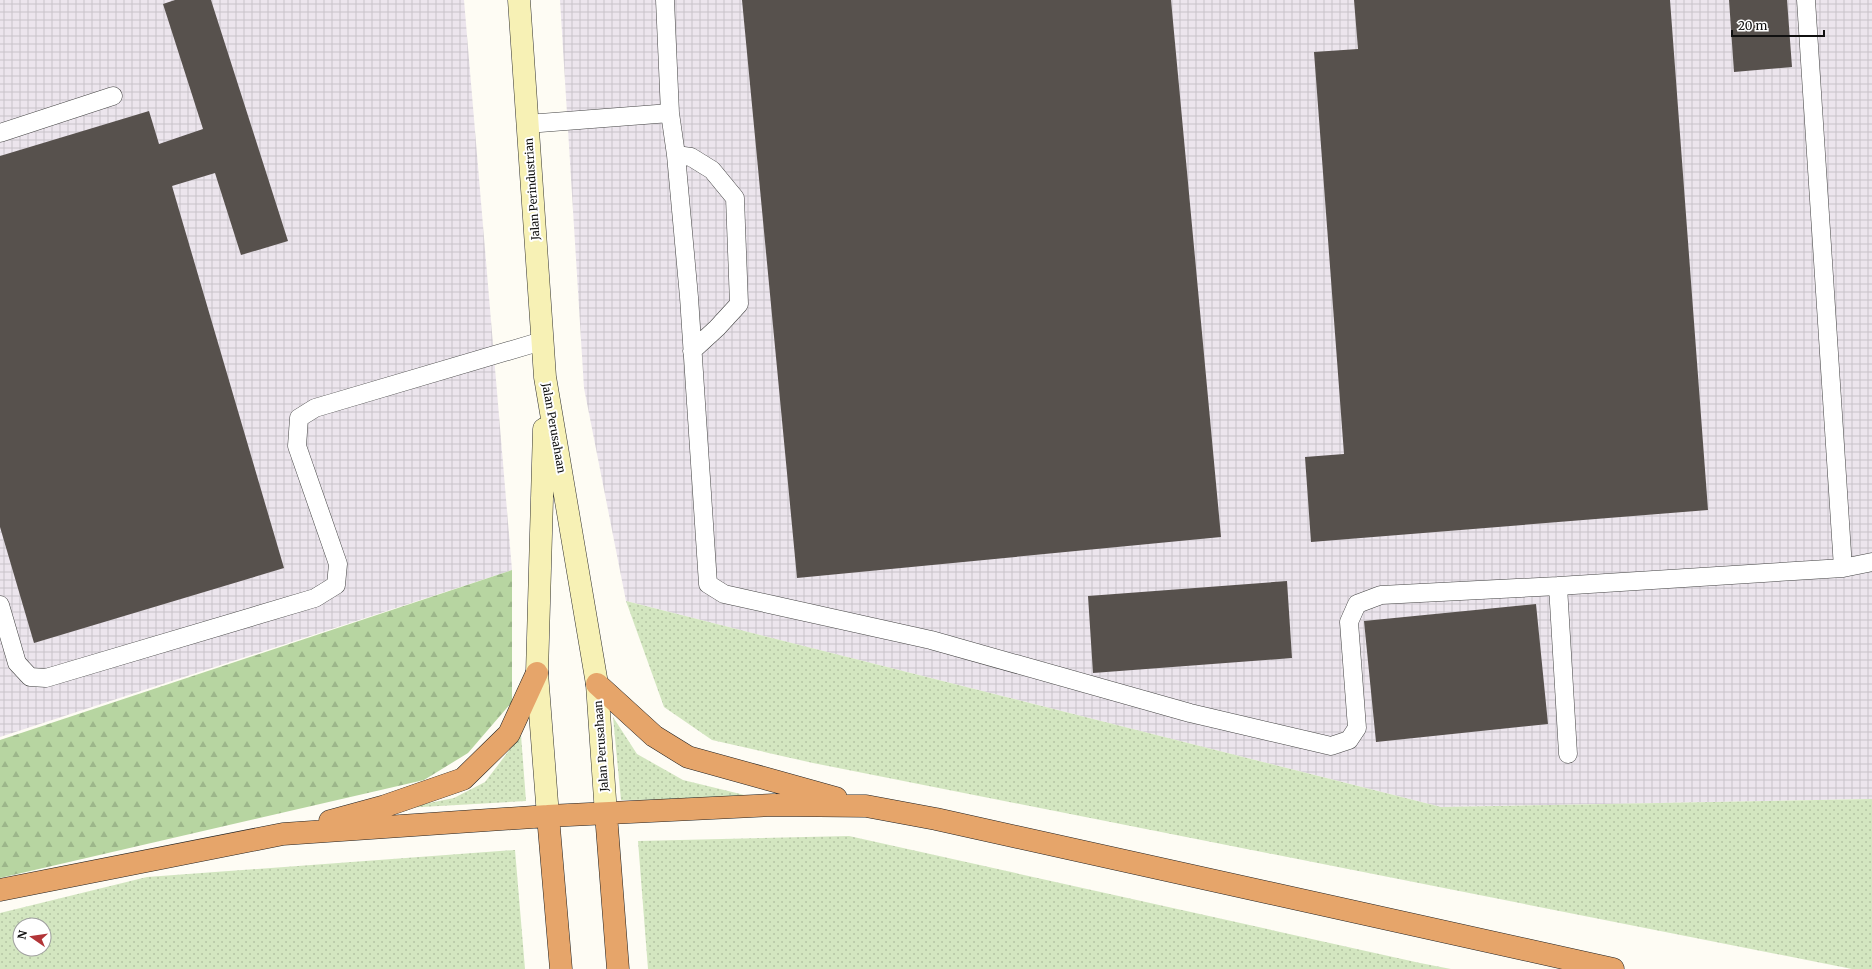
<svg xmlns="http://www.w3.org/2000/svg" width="1872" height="969" viewBox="0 0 1872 969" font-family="Merriweather,serif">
<defs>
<pattern id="industrial-grid" width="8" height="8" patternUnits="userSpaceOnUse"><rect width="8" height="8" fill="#ece5ed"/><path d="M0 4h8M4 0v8" fill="none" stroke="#c9c3ca"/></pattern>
<pattern id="grass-dots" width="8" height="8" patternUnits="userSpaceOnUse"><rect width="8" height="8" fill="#d3e6c0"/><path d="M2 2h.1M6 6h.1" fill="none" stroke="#b4c4a4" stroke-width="1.8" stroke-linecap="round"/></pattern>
<pattern id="forest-firs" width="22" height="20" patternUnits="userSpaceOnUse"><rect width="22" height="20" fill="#b7d5a1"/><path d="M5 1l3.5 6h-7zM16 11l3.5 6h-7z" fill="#9cb68a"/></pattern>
</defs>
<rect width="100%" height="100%" fill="#fefcf4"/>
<path fill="url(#industrial-grid)" d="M0,0H464L512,570L0,737Z
M560,0H1872V799L1441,807L626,601L584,388Z"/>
<path fill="url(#grass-dots)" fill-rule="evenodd" d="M626,601L1441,807L1872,799V969H1852L813,763L712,740L664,707Z
M613,717L637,754L683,780L761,799L621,800Z
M521,735L526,801L404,808L454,798L485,782Z
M849,836L1420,963L1451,969H648L638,841Z
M515,850L525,969H0V913L147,877ZM20,925H44V949H20Z"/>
<path fill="url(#forest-firs)" d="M512,570V702L468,753L424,780L0,878V740Z"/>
<path fill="#57514d" d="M175,0H211L288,241L241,255L215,173L172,186L284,568L34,643L0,527V156L149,111L159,144L203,129L163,4Z
M742,0H1171L1221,537L797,578Z
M1354,0H1670L1708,510L1311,542L1305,457L1344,454L1314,52L1358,49Z
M1729,0H1787L1792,67L1734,72Z
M1287,581L1292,658L1093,673L1088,596Z
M1536,604L1548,724L1376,742L1364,621Z"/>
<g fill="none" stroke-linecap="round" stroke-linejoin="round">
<defs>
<path id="service" d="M665,0L670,113L676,155L689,297L708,584L724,594L931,640L1190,713L1331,746L1349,740L1357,728L1349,622L1357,604L1381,595L1558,586L1843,568L1806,0
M527,124L670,113
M0,133L113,96
M676,155L691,157L712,170L735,198L739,304L717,328L692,351
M1843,568L1872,562
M1558,586L1568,754
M0,605L17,663L30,677L46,678L315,598L336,585L338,564L297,446L299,418L315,408L542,341"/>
<path id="secondary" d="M519,0L545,377L597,684L606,814
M544,429L537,673L548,816"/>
<path id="motorway" d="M597,684L654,736L688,757L836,798
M606,814L618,969
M548,816L561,969
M330,821L385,806L463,779L509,734L537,673
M0,890L283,834L548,816L773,805L866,806L936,819L1613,969"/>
</defs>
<use href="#service" stroke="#434343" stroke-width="19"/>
<use href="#secondary" stroke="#323232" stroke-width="23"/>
<use href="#motorway" stroke="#212121" stroke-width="23"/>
<use href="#service" stroke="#fff" stroke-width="18"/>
<use href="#secondary" stroke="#f7f1b5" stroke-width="22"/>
<use href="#motorway" stroke="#e6a56a" stroke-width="22"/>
</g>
<g text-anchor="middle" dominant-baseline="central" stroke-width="4" stroke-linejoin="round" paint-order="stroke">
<g font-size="11" fill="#101010" stroke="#fff">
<text transform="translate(532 189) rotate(-94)">Jalan Perindustrian</text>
<text transform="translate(554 428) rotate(80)">Jalan Perusahaan</text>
<text transform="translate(601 746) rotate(-94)">Jalan Perusahaan</text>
</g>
</g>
<g transform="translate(32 937) rotate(283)"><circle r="19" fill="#ffffff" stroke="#9f9f9f"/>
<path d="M0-3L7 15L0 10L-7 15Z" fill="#b23538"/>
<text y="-6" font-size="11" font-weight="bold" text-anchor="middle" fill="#101010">N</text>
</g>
<path d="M1732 30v6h92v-6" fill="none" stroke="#101010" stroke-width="2"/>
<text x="1738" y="30" font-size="12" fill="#101010" stroke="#ffffff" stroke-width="3" paint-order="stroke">20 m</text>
</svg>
